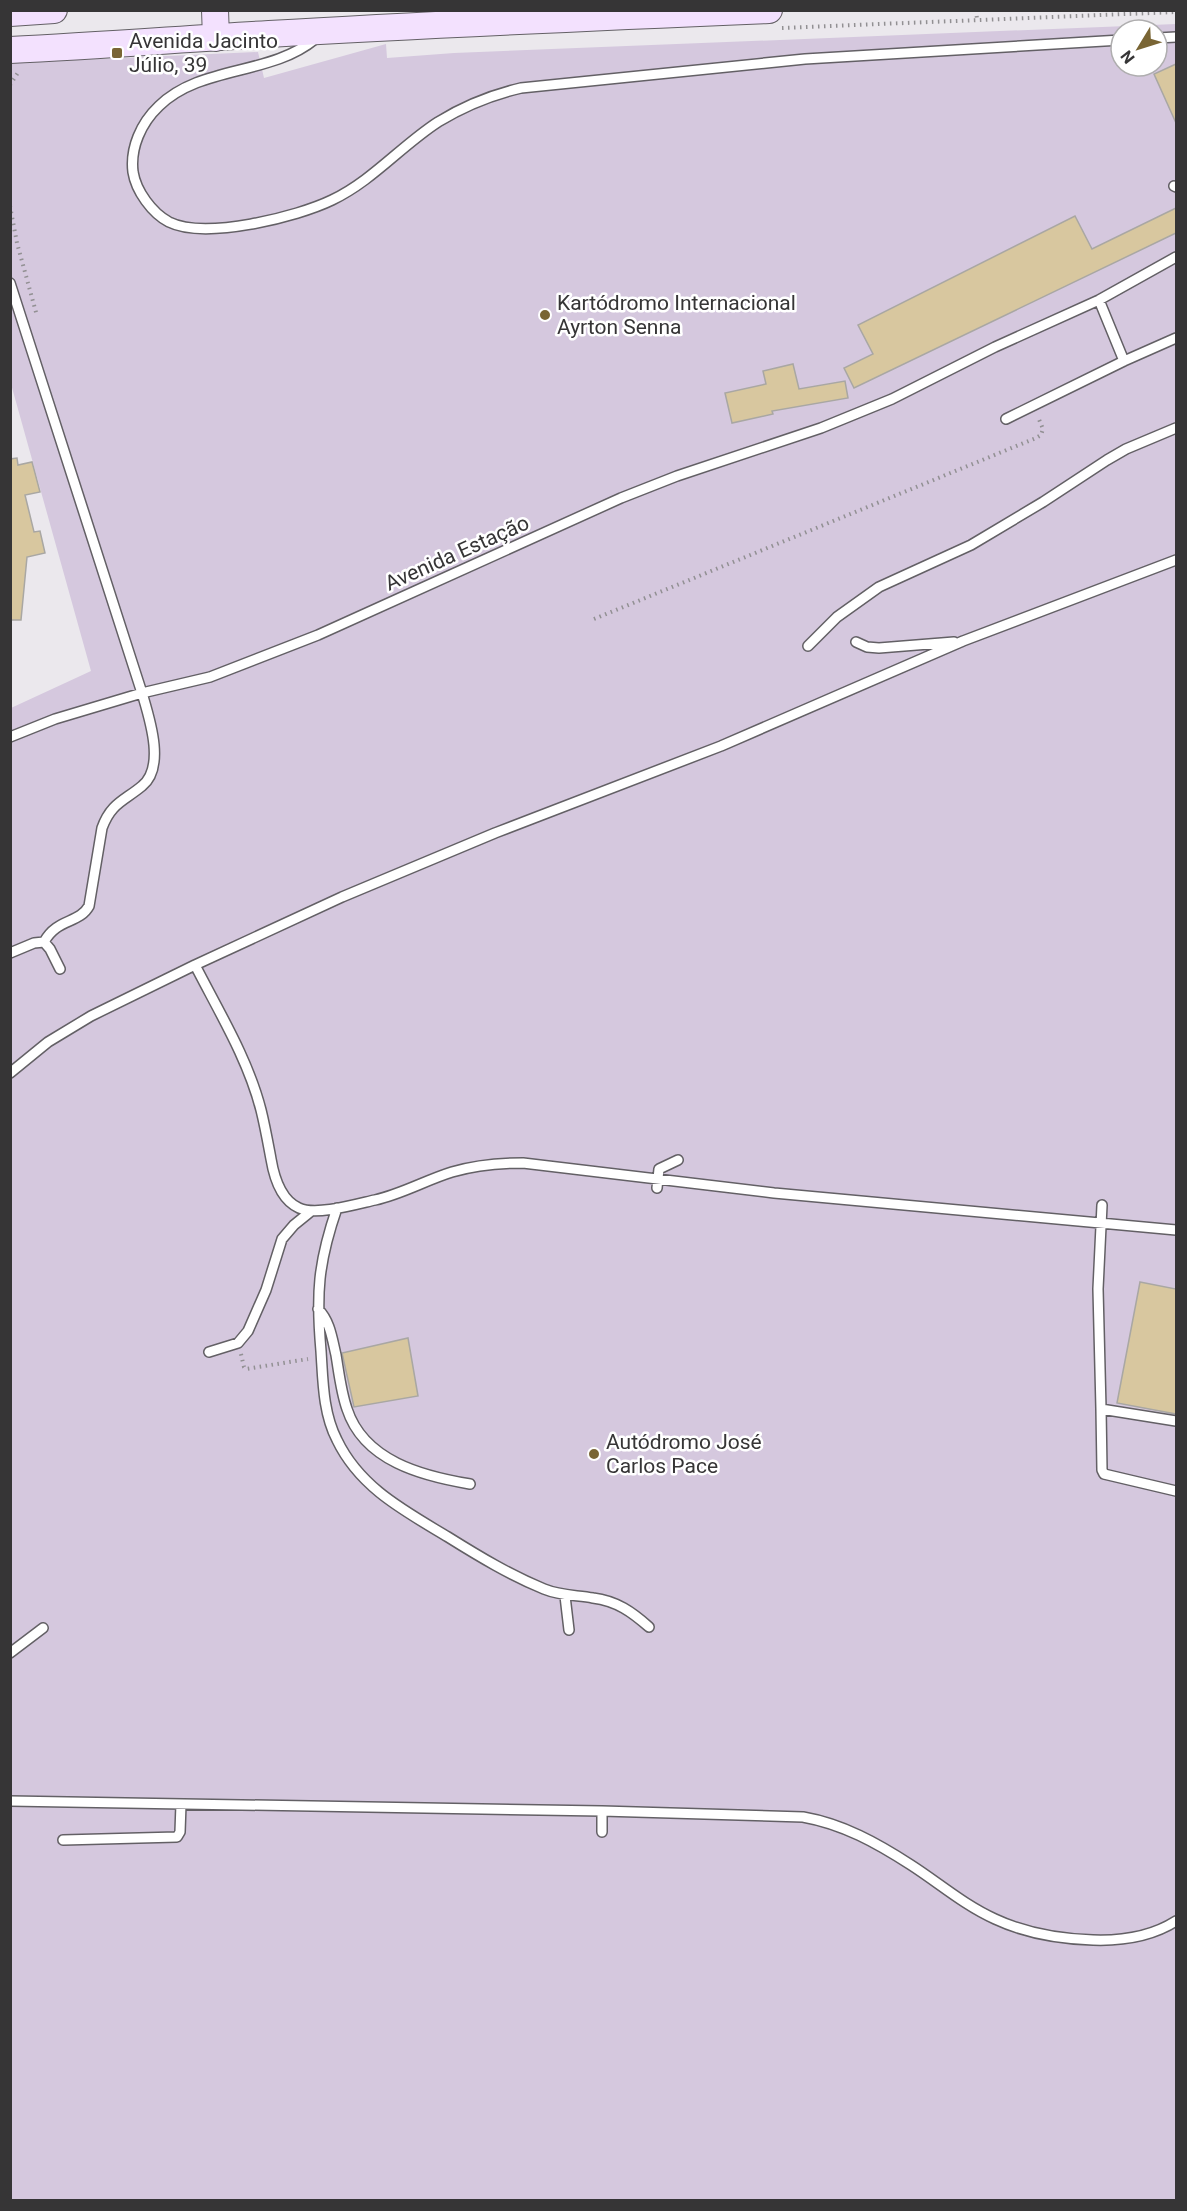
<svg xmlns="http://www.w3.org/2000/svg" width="1187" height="2211" viewBox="0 0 1187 2211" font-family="Roboto,sans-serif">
<rect width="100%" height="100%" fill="#ebe8ed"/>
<path fill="#d5c8de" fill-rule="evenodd" d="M1176,24V2200H11V708L91,671L11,384V63L258,52L264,78L386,44L387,58L454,53ZM1121,30H1157V66H1121Z"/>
<path fill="#d8c79f" stroke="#a9a7a3" stroke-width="1.5" d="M1176,64V123L1154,74Z
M1176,208V233L854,388L844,368L873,354L858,325L1075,216L1092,249Z
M793,364L799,389L845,381L848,398L772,411L773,414L732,423L725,393L766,384L763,371Z
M17,458L18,465L32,462L35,473L40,492L25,495L34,532L40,531L45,553L27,557L21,620H10V459Z
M1140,1282L1176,1289V1414L1117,1403Z
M408,1338L418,1396L354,1407L342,1353Z"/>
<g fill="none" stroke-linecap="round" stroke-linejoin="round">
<defs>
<path id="lane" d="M1157,38L1176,37
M315,39C270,76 201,65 159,106C141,123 130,148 133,172C136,191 152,213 169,222C205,240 297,217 332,200C372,181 401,146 438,122C464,106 491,95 521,88L805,59L1121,40
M1174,186L1176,187
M10,283L142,693L55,719L10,737
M1099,300L1124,361
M1006,419L1124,361L1176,338
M856,642L867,647L879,648L954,642
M808,646L837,617L879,587L971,545L1043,502L1107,460L1126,449L1176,428
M44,942C57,918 79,924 89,906L102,828C111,803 124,801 142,786C166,767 149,717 142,693L210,677L318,635L621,498L677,476L821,428L892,399L995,347L1099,300L1176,257
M10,953L34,943L44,942L50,949L60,969
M195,965L342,897L495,833L721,746L963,641L1176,560
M10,1073L48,1042L91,1016L195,965C219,1012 248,1059 261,1110C265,1126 268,1143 271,1159C274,1177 281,1200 299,1208C316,1216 357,1204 375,1200C402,1194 426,1180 452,1172C476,1165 498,1163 523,1163L774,1193L1176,1230
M657,1188L659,1169L678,1160
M1102,1205L1098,1289L1101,1409L1176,1421
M337,1208C318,1263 316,1294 321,1351C323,1381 323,1413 337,1440C360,1488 405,1511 448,1537C480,1557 510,1575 544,1589C561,1596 577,1595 593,1598C617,1601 632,1612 649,1627
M318,1309C330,1321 332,1338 336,1355C339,1373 341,1392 347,1409C364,1461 422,1476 470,1484
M209,1352L238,1343L248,1331L266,1290L282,1239L294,1225L310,1212
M1101,1409L1102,1470L1104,1474L1176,1491
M565,1596L569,1630
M10,1653L43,1628
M10,1801L602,1811L803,1817C843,1824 877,1843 911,1865C939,1883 964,1905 995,1919C1025,1933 1061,1939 1093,1940C1123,1941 1151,1937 1176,1921
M602,1832V1811
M63,1840L177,1837L180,1832L181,1804"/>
<path id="secondary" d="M215,10L216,38
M10,13L54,10
M10,50C97,46 183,39 269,34C436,24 602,17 769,10"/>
</defs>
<use href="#lane" stroke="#636065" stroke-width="12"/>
<use href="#secondary" stroke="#636065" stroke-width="28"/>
<path stroke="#929093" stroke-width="4" stroke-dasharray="1.5 4.5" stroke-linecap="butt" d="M976,10L977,19
M782,28L1176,12
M10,85L19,71
M10,206L17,243L37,316
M594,619L1036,438L1041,435L1043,429L1038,417
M241,1354L244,1367L246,1369L308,1359"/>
<use href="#lane" stroke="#fff" stroke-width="9"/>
<use href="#secondary" stroke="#f3e1fe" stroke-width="26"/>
</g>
<g fill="#796534" stroke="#fff" stroke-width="2">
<rect x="111" y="47" width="12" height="12" rx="3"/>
<circle cx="545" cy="315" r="6"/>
<circle cx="594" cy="1454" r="6"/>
</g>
<g text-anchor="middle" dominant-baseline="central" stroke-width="5" stroke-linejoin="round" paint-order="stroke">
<g font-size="21" fill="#363536" stroke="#fff" text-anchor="start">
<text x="129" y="41">Avenida Jacinto<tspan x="129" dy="24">Júlio, 39</tspan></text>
<text x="557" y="303">Kartódromo Internacional<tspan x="557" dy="24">Ayrton Senna</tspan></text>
<text x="606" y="1442">Autódromo José<tspan x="606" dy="24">Carlos Pace</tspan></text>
</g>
<g font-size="21" fill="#363536" stroke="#fff">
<text transform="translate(457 553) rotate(-24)">Avenida Estação</text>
</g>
</g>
<rect width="1187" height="2211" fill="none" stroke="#363536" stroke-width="24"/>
<g transform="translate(1139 48) rotate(232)"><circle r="28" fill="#ffffff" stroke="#afaeaf" stroke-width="1.5"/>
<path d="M0-4.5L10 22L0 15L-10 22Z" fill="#796534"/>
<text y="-9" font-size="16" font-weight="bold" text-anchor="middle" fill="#363536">N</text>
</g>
</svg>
